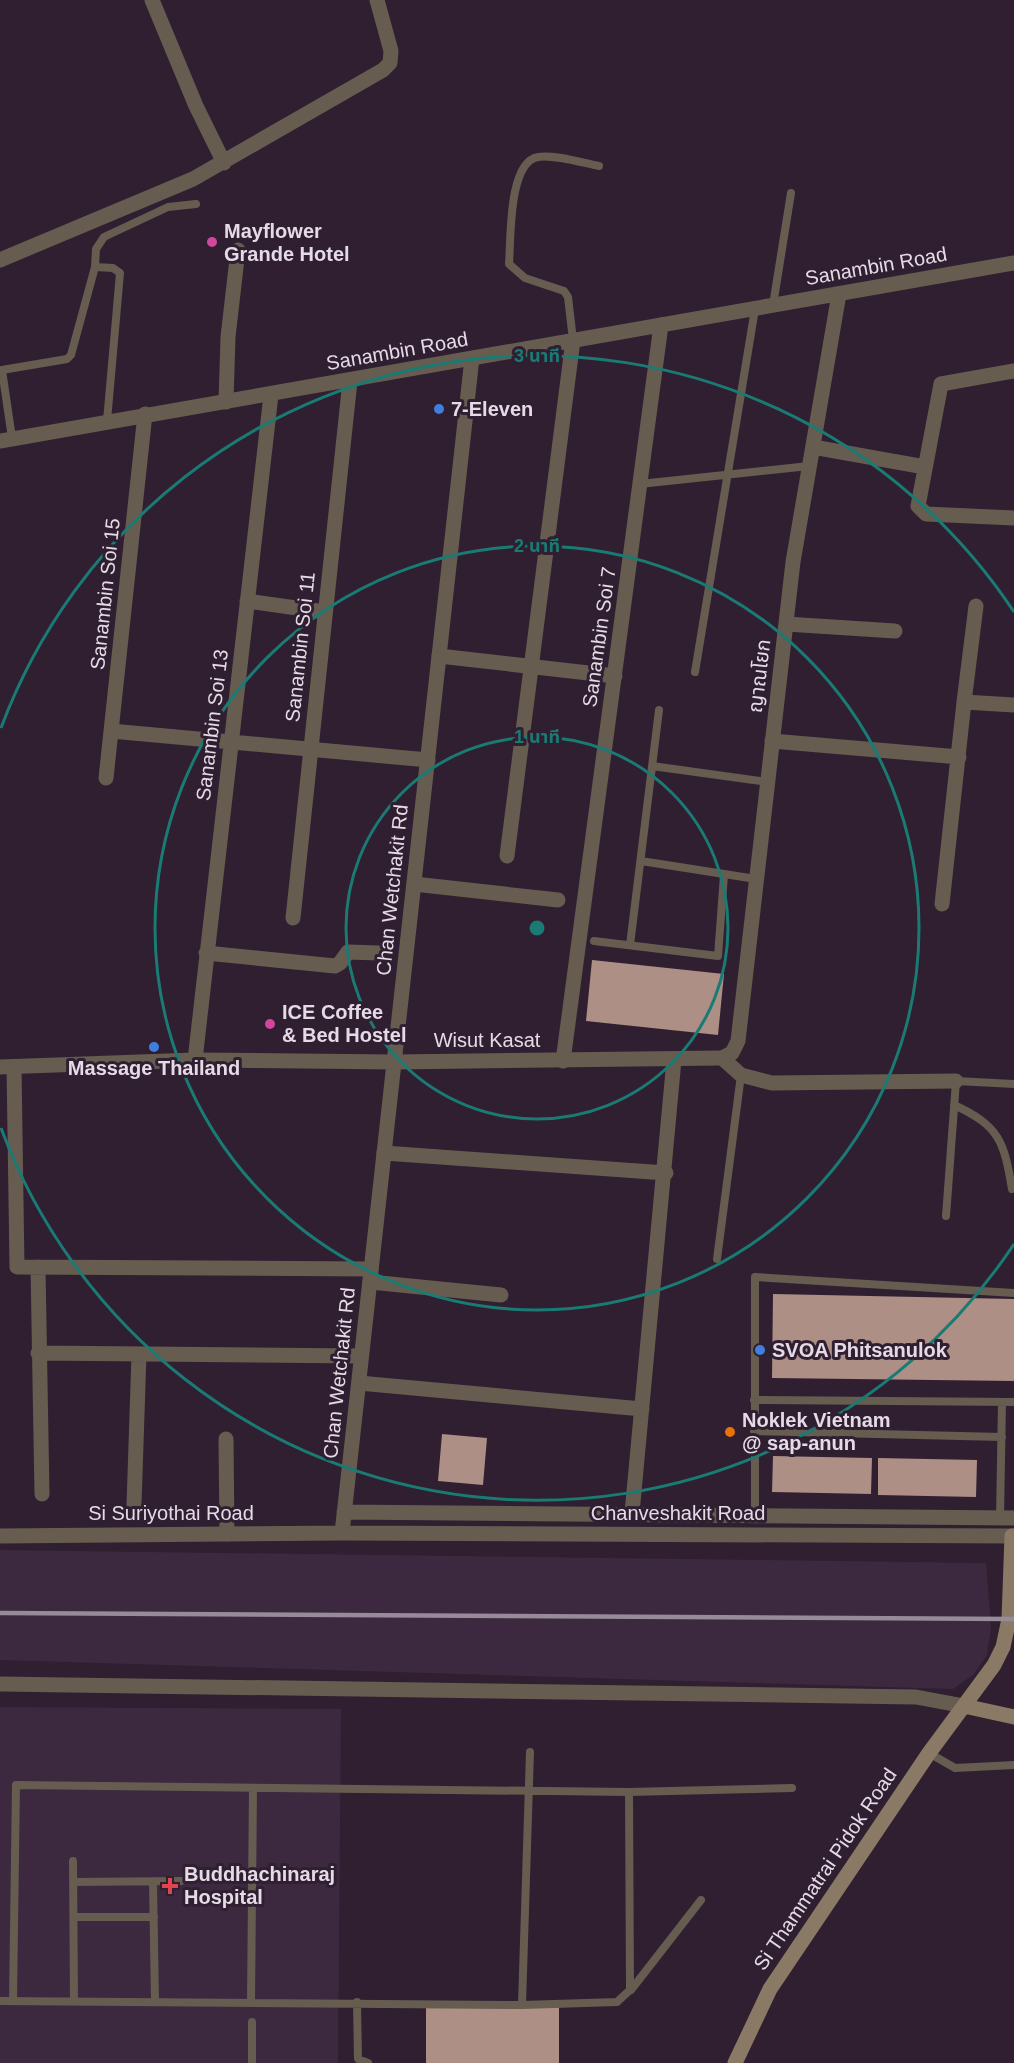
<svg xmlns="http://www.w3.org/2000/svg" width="1014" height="2063" viewBox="0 0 1014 2063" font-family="Arial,'Noto Sans Thai',sans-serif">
<rect width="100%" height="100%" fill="#2f1f31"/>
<path fill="#3c293f" d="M0,1550L986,1563L991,1627L987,1655L974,1674L953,1689L0,1660Z
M0,1707L341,1709L338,2063H0Z"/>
<path fill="#ad8f85" d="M592,960L724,974L718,1035L586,1021Z
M773,1294L1014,1299V1381L772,1378Z
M442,1434L487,1438L483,1485L438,1481Z
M773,1456L872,1458L871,1494L772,1492Z
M878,1458L977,1460L976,1497L878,1495Z
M426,2007H559V2063H426Z"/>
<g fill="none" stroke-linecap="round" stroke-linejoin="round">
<path stroke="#665c4f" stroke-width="8" d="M95,267L113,268L120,273L107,421
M773,305L791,193
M573,340L568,297L564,291L525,278L509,264C511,240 508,162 538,157C553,154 583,163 599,166
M12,438L2,370L67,359L71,355L95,267L96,249L104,237L168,207L196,204
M640,484L809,466
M695,672L755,309
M652,766L767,782
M641,861L756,879
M594,941L718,956L724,875
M630,945L659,710
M954,1105C1000,1126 1004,1142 1012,1189
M946,1216L956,1081L1014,1084
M717,1259L741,1075
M754,1400L1014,1402
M754,1431L1002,1437
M755,1514V1277L1014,1293
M1000,1518L1002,1402
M929,1753L955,1768L1014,1765
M73,1861L74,2001
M73,1882L181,1881
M153,1883L155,2001
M74,1917H154
M631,1990L701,1900
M0,2001L522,2005L617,2002L630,1990L629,1792
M13,2001L16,1785L629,1792L792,1788
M251,2002L253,1788
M357,2002L358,2059L368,2063
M522,2005L530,1752
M252,2022V2063"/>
<path stroke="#665c4f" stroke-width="15" d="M152,0L196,106L224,163
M0,260L193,179L383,70L390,63L391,51L377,0
M839,294L793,562L738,1041L732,1053L722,1058L741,1075L772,1083L956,1081
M1014,371L941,384L918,506L926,514L1014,518
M226,402L228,337L238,250
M813,447L925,467
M247,601L325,612
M786,624L895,631
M439,656L615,676
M964,702L976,606
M111,731L428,760
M772,741L959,757
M106,778L145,414
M507,856L573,340
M414,884L558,900
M942,904L964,702L1014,705
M293,918L350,381
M206,953L335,966L340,963L348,952L379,953
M195,1060L271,395
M563,1061L661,325
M14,1067L17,1267L371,1269
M384,1153L666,1173
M38,1267L42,1494
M370,1282L501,1295
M38,1353L361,1356
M359,1383L642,1409
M226,1439L227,1534
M134,1505L139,1354
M632,1513L674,1060"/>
<path stroke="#665c4f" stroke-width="15" d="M0,441L1014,263
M0,1067L195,1060L394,1062L722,1058
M344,1512L1014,1518
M342,1533L472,358
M0,1536L342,1533L1014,1536
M0,1684L916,1697L964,1706"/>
<path stroke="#8a7a65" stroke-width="15" d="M964,1706L1014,1717
M735,2063L770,1989L929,1753L994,1665L1003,1647L1009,1619L1012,1536"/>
<path stroke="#988b99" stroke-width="4.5" d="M0,1613L1014,1619"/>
</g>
<g fill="none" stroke="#1a7b74" stroke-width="3">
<circle cx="537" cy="928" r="191"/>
<circle cx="537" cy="928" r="382"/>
<path d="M1014 1244A572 572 0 0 1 1 1128M1 728A572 572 0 0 1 1014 612"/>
</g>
<g fill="#d1479c" stroke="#2f1f31" stroke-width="2">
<circle cx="212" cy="242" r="6"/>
<circle cx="270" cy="1024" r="6"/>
</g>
<g fill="#3f7fe0" stroke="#2f1f31" stroke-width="2">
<circle cx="439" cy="409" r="6"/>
<circle cx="154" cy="1047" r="6"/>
<circle cx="760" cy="1350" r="6"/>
</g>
<circle fill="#e8710a" stroke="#2f1f31" stroke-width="2" cx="730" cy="1432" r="6"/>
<path fill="#e0444e" stroke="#2f1f31" stroke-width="2" d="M167 1877h6v6h6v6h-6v6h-6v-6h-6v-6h6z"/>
<g text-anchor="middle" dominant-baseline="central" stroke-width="6" stroke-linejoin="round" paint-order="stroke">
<g font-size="20" font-weight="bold" fill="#e5dae6" stroke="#2f1f31" text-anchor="start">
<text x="224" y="231">Mayflower<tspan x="224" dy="23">Grande Hotel</tspan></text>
<text x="451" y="409">7-Eleven</text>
<text x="282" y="1012">ICE Coffee<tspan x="282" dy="23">&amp; Bed Hostel</tspan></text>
<text x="154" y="1068" text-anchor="middle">Massage Thailand</text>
<text x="772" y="1350">SVOA Phitsanulok</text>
<text x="742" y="1420">Noklek Vietnam<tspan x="742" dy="23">@ sap-anun</tspan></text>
<text x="184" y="1874">Buddhachinaraj<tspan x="184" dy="23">Hospital</tspan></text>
</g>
<g font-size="20" fill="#e5dae6" stroke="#2f1f31">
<text transform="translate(876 266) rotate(-10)">Sanambin Road</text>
<text transform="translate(397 351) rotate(-10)">Sanambin Road</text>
<text transform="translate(105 594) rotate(-84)">Sanambin Soi 15</text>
<text transform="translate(599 637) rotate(-82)">Sanambin Soi 7</text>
<text transform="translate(300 647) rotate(-84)">Sanambin Soi 11</text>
<text transform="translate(759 676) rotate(-83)">ญาณโยก</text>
<text transform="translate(212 725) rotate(-83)">Sanambin Soi 13</text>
<text transform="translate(392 890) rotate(-84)">Chan Wetchakit Rd</text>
<text x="487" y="1040">Wisut Kasat</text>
<text transform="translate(339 1373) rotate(-84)">Chan Wetchakit Rd</text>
<text x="171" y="1513">Si Suriyothai Road</text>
<text x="678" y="1513">Chanveshakit Road</text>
<text transform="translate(825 1869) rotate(-56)">Si Thammatrai Pidok Road</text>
</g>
</g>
<circle cx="537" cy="928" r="9" fill="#1a7b74" stroke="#2f1f31" stroke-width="3"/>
<g font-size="18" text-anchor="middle" font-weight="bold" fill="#1a7b74" stroke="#2f1f31" stroke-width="6" stroke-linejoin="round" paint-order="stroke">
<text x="537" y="362">3 นาที</text>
<text x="537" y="552">2 นาที</text>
<text x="537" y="743">1 นาที</text>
</g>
</svg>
